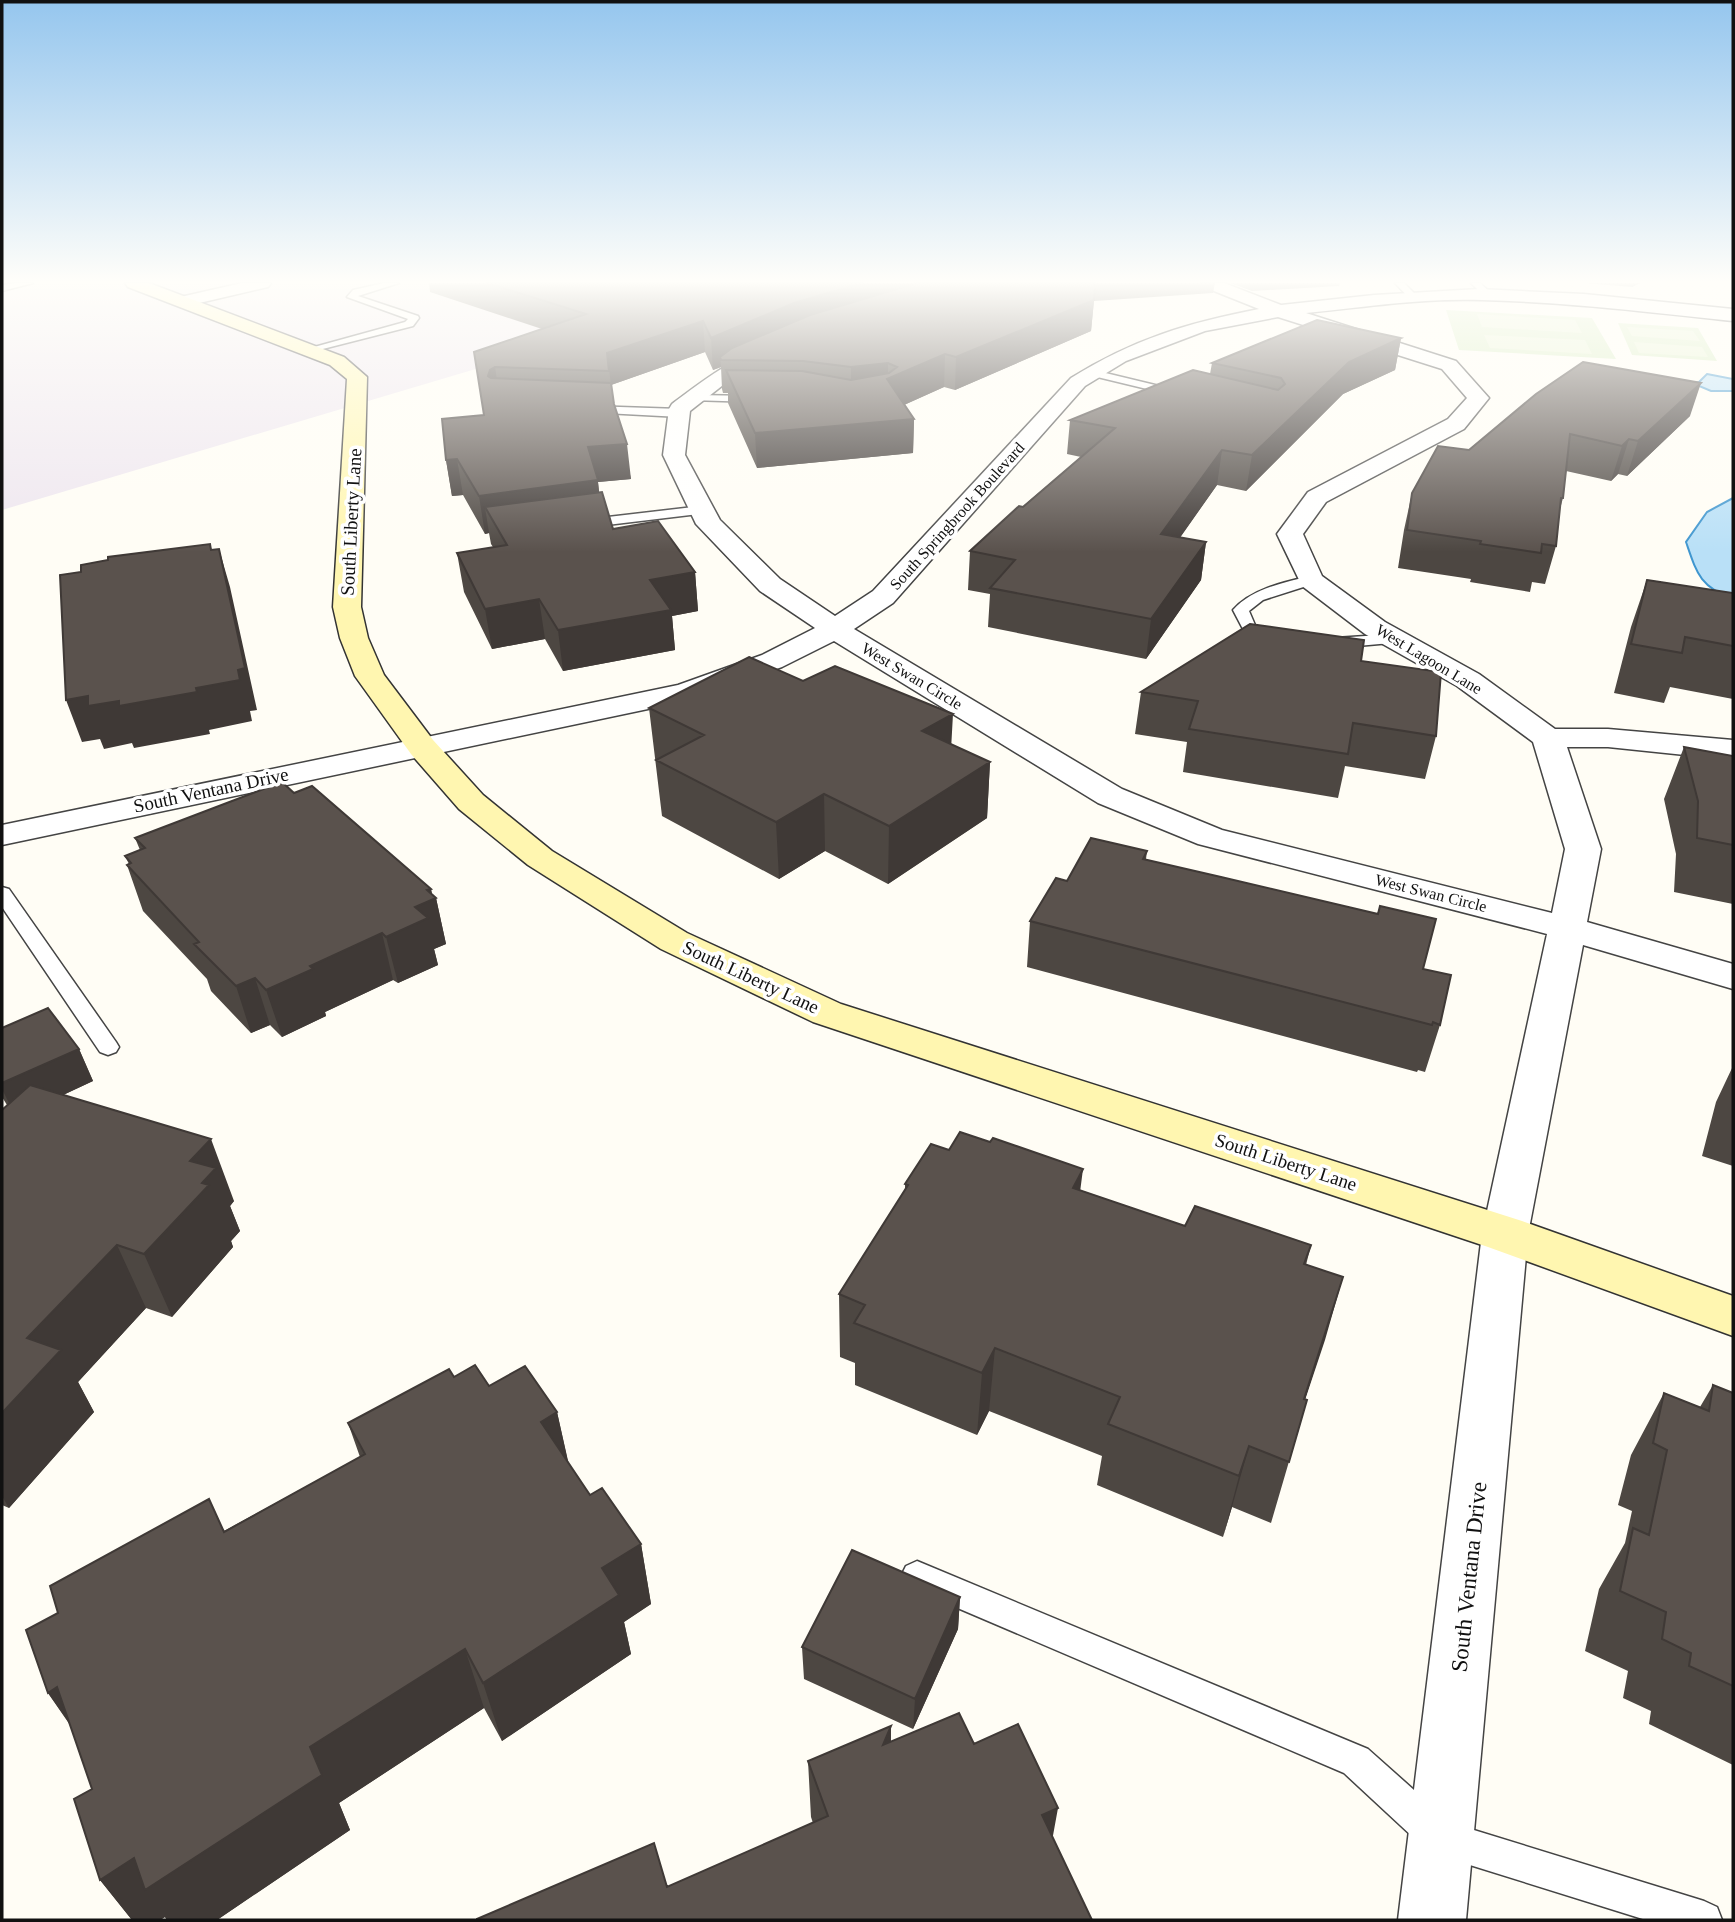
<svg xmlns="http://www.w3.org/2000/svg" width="1735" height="1922" viewBox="0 0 1735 1922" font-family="Georgia,serif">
<rect width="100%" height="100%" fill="#fffdf5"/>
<path fill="#eee6ef" d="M2,283H764L2,510Z"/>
<path fill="#d5ebbd" d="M1446,310L1592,318L1616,359L1459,350Z
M1618,323L1698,328L1717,361L1632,355Z"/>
<path fill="#e6f2cf" d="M1477,314L1575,320L1582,333L1482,327Z
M1627,327L1693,331L1700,341L1632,336Z
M1484,335L1585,340L1592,354L1490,348Z
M1634,342L1702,347L1708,357L1639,353Z"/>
<path fill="#b9e0f7" stroke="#3f96cf" stroke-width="2" d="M1707,374L1733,379V391H1711L1692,383L1699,382Z
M1733,498V599C1700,587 1697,574 1686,542L1707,512Z"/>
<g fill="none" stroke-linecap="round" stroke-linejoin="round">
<defs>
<path id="lane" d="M15,283H33L2,291V285Z
M384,283H399L358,296L418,316L419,318L413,326L307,353V349L405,322L408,319L347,297L353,290Z
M1395,283H1404L1417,296V300H1411Z
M1471,283H1480L1493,295L1485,297Z
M1093,370L1180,391L1182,393L1176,396L1089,375V371Z
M694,395L755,396L761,399L755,402L690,400L688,398Z
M590,406L680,409L686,413L680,417L586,412V408Z
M702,506L709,510L707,513L582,528L575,524L582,520Z
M1311,576L1316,577L1318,580L1316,583L1263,600L1249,611L1255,625L1280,636L1277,639L1272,641L1244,631L1233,610C1251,589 1285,582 1311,576Z
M1396,634L1402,636L1404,639L1402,642L1335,648L1327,643L1335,638Z
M2,887L9,889L116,1042L119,1047L116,1052L108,1055L100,1052L2,907Z
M917,1561L1368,1749L1451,1823L1704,1901L1717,1907L1722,1920H1646L1441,1856L1428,1851L1344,1773L906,1586L901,1576L906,1566Z"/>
<path id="street" d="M242,283H271L268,287L182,307L173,302L176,298Z
M1202,283H1224L1281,305L1374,295L1479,289L1584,294L1733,309V321C1649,312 1566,302 1482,300C1424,298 1364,307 1306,313L1456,361L1489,398L1464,429L1326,502L1303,534L1322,576L1385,622L1479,674L1555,729H1608L1733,740V760L1608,747H1567L1601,849L1587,922L1733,964V989L1583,945L1528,1234L1466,1920H1398L1482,1234L1547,934L1198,844L1098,803L834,641L782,667L686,701L2,845V825L678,685L762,655L815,628L760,591L696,524L663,455L669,409L672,404C694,388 749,343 777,350L780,354L777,358L732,378L690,411L685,455L720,520L780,579L835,616L873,591L1071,378C1134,339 1187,323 1259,309L1204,287ZM1278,317L1442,369L1467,398L1448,419L1308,492L1277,534L1302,586L1365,634L1457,686L1533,742L1565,849L1552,913L1222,830L1122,789L854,629L893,603L1085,386L1126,361L1205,331Z"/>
<path id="secondary" d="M125,283H149L344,357L367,377L361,607L368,638L384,675L433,740L483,795L552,851L687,933L841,1004L1522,1221L1733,1296V1336L1488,1247L813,1022L661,949L528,865L459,809L411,754L355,676L340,638L333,607L347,379L330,365L128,287Z"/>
</defs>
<use href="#lane" stroke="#444" stroke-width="3"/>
<use href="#street" stroke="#444" stroke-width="3"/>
<use href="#secondary" stroke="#333" stroke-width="3"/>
<use href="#lane" fill="#fff" fill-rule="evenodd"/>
<use href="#street" fill="#fff" fill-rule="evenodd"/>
<use href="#secondary" fill="#fff6b0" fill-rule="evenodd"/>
</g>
<path fill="#4d4742" d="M429,283H1215L1213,293L1094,301L1091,331L955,390L944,387L904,405L914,419L913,453L757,468L728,403V393H723L722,389L721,367L713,370L705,352L611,385L614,404L631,479L598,482L599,493L613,529L695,572L698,611L672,616L675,650L563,671L545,639L492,649L464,592L457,553L493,547L491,544L489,533L485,534L463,495L452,496L446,460L484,415L474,352L542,329L430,292Z
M1230,283H1340L1339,286L1252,291Z
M1584,283H1640L1632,287Z
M1401,338L1395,370L1343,394L1246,491L1217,485L1180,537L1206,542L1201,580L1146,659L988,627L990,594L968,590L970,551L1081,457L1067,454L1070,420L1210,374L1212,363Z
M1690,416L1627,476L1618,474L1611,481L1566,471L1563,498L1560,509L1556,546L1545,584L1532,582L1530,592L1470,582L1471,579L1398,568L1404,530L1412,493L1469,450Z
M1647,580L1733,593V699L1670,687L1664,703L1614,693L1631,627Z
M1361,661L1436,736L1425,779L1345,766L1338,798L1183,772L1187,742L1135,734L1141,692Z
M649,708L951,745L990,762L987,818L888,884L825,851L779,879L662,816Z
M1684,747L1733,756V904L1674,892L1676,854L1664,799Z
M294,793L431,889L432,895L436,898L446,944L434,949L438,965L398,983L393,980L325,1012L326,1016L282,1037L270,1025L251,1033L211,991L207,979L143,911L127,865L129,864L125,856L140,850L135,838Z
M1147,851L1146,859L1423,969L1440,1025L1425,1072L1418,1070L1417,1072L1027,967L1030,921Z
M2,1028L79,1049L93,1081L63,1095L234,1201L230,1206L240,1231L231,1241L233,1247L172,1317L146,1308L78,1382L94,1412L9,1508L2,1505V1110L7,1105L2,1097Z
M1733,1066V1166L1702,1156L1716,1102Z
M905,1184L1080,1190L1185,1226L1311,1245L1306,1265L1343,1277L1305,1399L1307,1400L1271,1523L1232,1507L1223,1537L1097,1485L1102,1456L989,1411L977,1435L855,1385V1363L840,1357L839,1294L905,1190Z
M454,1377L489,1386L557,1412L568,1462L590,1495L641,1544L651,1604L624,1622L631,1654L502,1741L484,1708L339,1803L350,1830L217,1920H167L165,1917L160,1920H132L100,1880L92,1789L70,1725L48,1693L58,1613L209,1499L224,1531L360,1457L348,1423Z
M1713,1385L1733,1393V1765L1649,1724L1651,1711L1623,1698L1628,1671L1585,1651L1599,1589L1625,1543L1632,1511L1618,1505L1631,1455L1664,1393L1700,1407Z
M960,1597L958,1629L913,1729L804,1679L802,1647Z
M891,1726V1742L974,1744L1053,1837L667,1887L813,1823L811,1817L808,1761Z"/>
<path fill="#3f3936" d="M862,283H957L720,357L721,367L713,370L711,338L794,303Z
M1633,283H1640L1632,287Z
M1094,300L1091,331L955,390L956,357Z
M703,321L705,352L611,385L607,353Z
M1401,338L1395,370L1343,394L1246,491L1252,455L1349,362Z
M945,354L944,387L886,413L851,400V367L888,363V379Z
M495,367L500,400L488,376L490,370Z
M1701,383L1690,416L1627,476L1638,441Z
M914,419L913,453L757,468L755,433Z
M1629,439L1618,474L1611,481L1622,446Z
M627,444L631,479L598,482L602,517L485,507L489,533L485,534L479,496L588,447Z
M1222,450L1217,485L1156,572L1161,534Z
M457,459L463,495L452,496L446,460Z
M1206,542L1201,580L1146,659L1151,619Z
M219,549L230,587L257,710L250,711L252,721L209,730L210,734L134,748L132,743L104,749L100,739L82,742L66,700L88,696L196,688Z
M695,572L698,611L672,616L675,650L563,671L558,630L650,580Z
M539,599L545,639L492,649L485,609Z
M953,714L950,768L922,731Z
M990,762L987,818L888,884L889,826Z
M824,794L825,851L779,879L776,822Z
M431,889L433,899L436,898L446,944L434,949L438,965L398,983L386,937L415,907L427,890Z
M382,933L393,980L325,1012L326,1016L282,1037L266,990L310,966Z
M255,978L270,1025L251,1033L236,986Z
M79,1049L93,1081L16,1117L2,1089V1083Z
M211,1139L234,1201L230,1206L240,1231L231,1241L233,1247L172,1317L144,1254L190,1161Z
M1083,1169L1075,1231L1073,1188Z
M117,1245L146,1308L78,1382L94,1412L9,1508L2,1496V1413L27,1338Z
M1343,1277L1325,1340L1285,1460L1304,1399Z
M995,1348L989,1411L977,1435L982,1373Z
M557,1412L571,1474L541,1422Z
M1249,1446L1232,1507L1223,1537L1239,1476Z
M641,1544L651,1604L624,1622L631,1654L502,1741L483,1683L602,1568Z
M960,1597L958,1629L913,1729L915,1699Z
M465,1649L484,1708L339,1803L350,1830L217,1920H167L165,1917L160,1920H132L100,1880Z
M57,1687L88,1750L48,1693Z
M891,1726L890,1783L883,1745Z
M1058,1808L1048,1863L1042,1815Z"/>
<path fill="#5a524d" stroke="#3f3936" stroke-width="2" d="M487,283H862L794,303L711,338L703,321L607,353L609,371L495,367L490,370L488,376L491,378L611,383L614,404L627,444L588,447L598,480L479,496L457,459L446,460L442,419L484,415L474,352L586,314Z
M917,283H1095L1094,300L956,357L945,354L887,379L914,419L755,433L726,370L802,371L851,380L889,373L897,367L888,363L851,367L803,361L721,360L720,357L732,348L810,315Z
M1317,320L1401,338L1349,362L1252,455L1222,450L1161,534L1206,542L1151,619L990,588L1015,560L970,551L1019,506L1023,507L1115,428L1070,420L1193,370L1278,390L1285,384L1281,378L1212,363Z
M1583,362L1701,383L1638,441L1629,439L1622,446L1570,434L1563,498H1561L1556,546L1542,544L1541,553L1480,544L1481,541L1407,530L1412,493L1438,446L1469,450L1536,394Z
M602,492L613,529L658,521L695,572L650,580L671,610L558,630L539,599L485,609L457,553L507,545L485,507Z
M210,544L211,550L219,549L245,668L238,670L240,680L196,688L197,692L119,706V701L88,706V696L66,700L60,575L81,572V565L108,560V557Z
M1647,580L1733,593V646L1685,637L1682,653L1631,644Z
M1250,624L1364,640L1361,661L1441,672L1436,736L1353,723L1348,754L1189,729L1198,701L1141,692Z
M749,657L803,681L835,666L953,714L922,731L990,762L889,826L824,794L776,822L656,760L704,735L649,708Z
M1684,747L1733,756V845L1697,838L1698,801Z
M282,782L294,793L312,786L431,889L427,890L436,898L415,907L428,918L386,937L382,933L310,966L313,969L266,990L255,978L236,986L194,944L199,942L127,865L131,863L125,856L145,848L135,838Z
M1091,838L1147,851L1143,859L1221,877L1378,914L1380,906L1436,919L1423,969L1451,975L1440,1025L1433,1022L1432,1025L1030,921L1056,878L1067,881Z
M48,1008L79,1049L2,1083V1028Z
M30,1085L211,1139L190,1161L216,1168L202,1183L209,1185L144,1254L117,1245L27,1338L61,1350L2,1413V1110Z
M960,1132L990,1142L993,1138L1083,1169L1073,1188L1185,1226L1195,1206L1311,1245L1304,1264L1343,1277L1304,1399L1307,1400L1289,1462L1249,1446L1239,1476L1108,1424L1120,1397L995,1348L982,1373L854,1323L865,1305L839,1294L908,1185L905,1184L931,1144L949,1150Z
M475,1365L489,1386L525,1366L557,1412L541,1422L590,1495L602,1488L641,1544L602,1568L619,1595L483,1683L465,1649L310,1747L322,1775L145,1890L134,1858L100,1880L74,1799L92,1789L57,1687L48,1693L26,1630L58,1613L50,1586L209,1499L224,1532L365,1454L348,1423L449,1369L454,1377Z
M1713,1385L1733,1393V1686L1689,1666L1691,1653L1662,1639L1666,1612L1620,1591L1633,1528L1649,1535L1667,1450L1653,1443L1664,1393L1709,1411Z
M852,1550L960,1597L915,1699L802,1647Z
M959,1713L974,1744L1018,1724L1058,1808L1042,1815L1092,1920H477V1919L654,1843L667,1887L828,1816L808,1761L891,1726L883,1745Z"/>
<linearGradient id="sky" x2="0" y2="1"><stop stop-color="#95c6ee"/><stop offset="0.51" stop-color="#fffefa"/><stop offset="1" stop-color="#fffefa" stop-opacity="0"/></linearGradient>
<rect width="1735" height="552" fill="url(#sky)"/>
<g text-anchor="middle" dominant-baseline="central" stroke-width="7" stroke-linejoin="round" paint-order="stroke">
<g font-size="16" fill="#111" stroke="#fff">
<text transform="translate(957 516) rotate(-48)">South Springbrook Boulevard</text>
<text transform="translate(1429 659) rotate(31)">West Lagoon Lane</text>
<text transform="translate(912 676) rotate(31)">West Swan Circle</text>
<text transform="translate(1431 893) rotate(14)">West Swan Circle</text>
</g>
<g font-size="19" fill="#111" stroke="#fff">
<text transform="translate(351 522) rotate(-87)">South Liberty Lane</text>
<text transform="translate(211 790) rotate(-12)">South Ventana Drive</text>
<text transform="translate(751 977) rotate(25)">South Liberty Lane</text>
<text transform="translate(1286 1162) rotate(18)">South Liberty Lane</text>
</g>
<g font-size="23" fill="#111" stroke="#fff">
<text transform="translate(1469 1577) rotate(-84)">South Ventana Drive</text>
</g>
</g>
<rect width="1735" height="1922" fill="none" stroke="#111111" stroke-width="7"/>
</svg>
